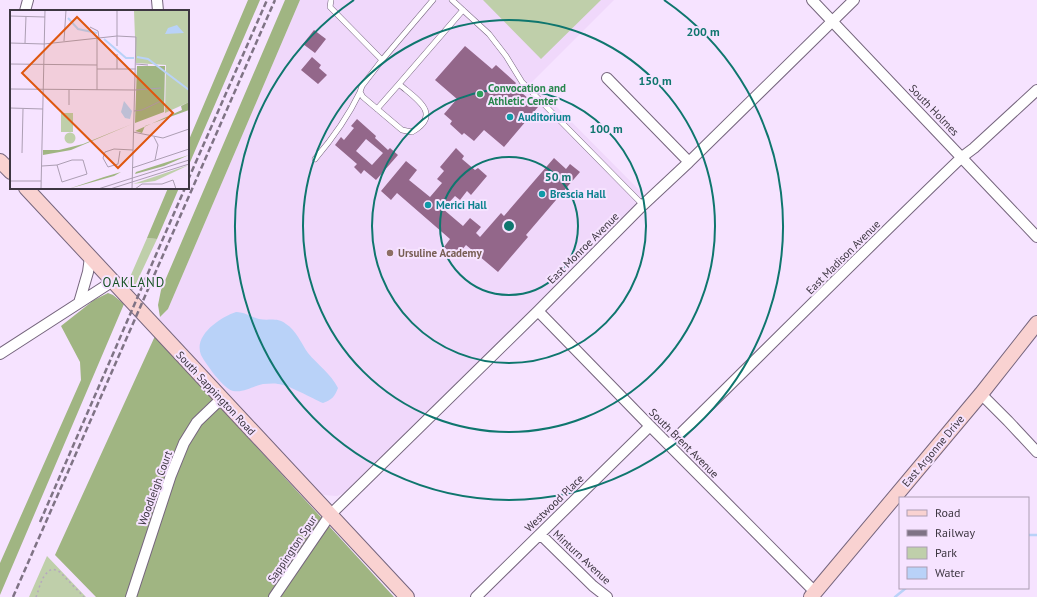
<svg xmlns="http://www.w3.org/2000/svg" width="1037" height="597" viewBox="0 0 1037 597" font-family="'PT Sans',sans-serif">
<rect width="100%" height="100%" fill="#f6e3ff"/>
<path fill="#f0d8fb" d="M300,0H614L532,82L646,197L344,493L337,496L323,495L316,491L158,319L168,309Z"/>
<path fill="#bfcfaa" d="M483,0H601L541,59Z
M147,238L157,239L133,290L127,284Z
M47,556L86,597H29Z"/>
<path fill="#a0b582" d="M248,0H260L188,167V142Z
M285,0H300L168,309L160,317L158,305L161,290Z
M168,188H179L157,239L147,238Z
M108,293L113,295L124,304L0,595V563L81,380L80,362L61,326L94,300Z
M155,336L394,597H96L55,555Z"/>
<path fill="#b9d2f8" d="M236,312C245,312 251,317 259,319C269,321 277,317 286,324C296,330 301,343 308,353C318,365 331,374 338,388C335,396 332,400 323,403C313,399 287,384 278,384C273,383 268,384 263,384C253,386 244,393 233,391C226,389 218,379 213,373C209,367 204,361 201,355C193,335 221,317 236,312Z"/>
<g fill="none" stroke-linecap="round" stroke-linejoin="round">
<path stroke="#b9d2f8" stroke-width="2.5" d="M1028,535H1037
M895,597L906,588"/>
</g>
<path fill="#93678a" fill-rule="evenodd" d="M314,30L326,39L315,53L303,44Z
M465,46L492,69L496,65L516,83L514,86L538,107L504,147L484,130L474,141L464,133L462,135L450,124L452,121L444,114L457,99L435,80Z
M312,57L321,65L319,68L327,75L318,84L301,70Z
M357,119L376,136L375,138L388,150L390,148L398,155L376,180L364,170L361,174L354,167L357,164L335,145L341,137L344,140L354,128L351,126ZM366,139L383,153L372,165L356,151Z
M456,148L464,156L462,159L475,170L478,168L487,176L471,195L467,191L460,200L455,196L443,209L463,226L470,218L481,227L476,233L480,237L501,213L504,216L554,158L566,169L570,164L580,172L526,235L528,237L498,272L466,245L456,257L444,247L450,239L397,193L391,200L381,191L406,161L417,170L409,180L430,197L442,183L437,179L444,171L440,167Z"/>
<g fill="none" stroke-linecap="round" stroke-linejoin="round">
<defs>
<path id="lane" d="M331,0L330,7L382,60L362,86L360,92L363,97L402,130L412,132C443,114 416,99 399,84L463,10
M452,0L489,34L506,56L522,82L643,205
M382,60L433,0
M377,109L399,84
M315,159C333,138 348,117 360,92"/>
<path id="street" d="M157,0L158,11
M812,0L1037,237
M25,11L28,0
M607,78L689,162
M79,303L88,272L90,257
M538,311L650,426L815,592
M0,354L113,281
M981,394L1008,421L1037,452
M669,445C767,349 863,252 962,157L974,148L1037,90
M540,534L593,586L607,597
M131,597L171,475L184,443L197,422L222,398
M274,597L330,515L538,311L643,205L689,162L854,0
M476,597L650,426"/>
<path id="secondary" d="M0,161L11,172
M26,188L407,597
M811,597L981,394L1037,323"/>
</defs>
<use href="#lane" stroke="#75657d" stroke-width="6"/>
<use href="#street" stroke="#75657d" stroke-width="12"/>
<use href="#secondary" stroke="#75657d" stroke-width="16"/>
<path stroke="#b6a7be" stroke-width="1.5" stroke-dasharray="2 3" stroke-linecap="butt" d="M36,597C40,587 41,575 52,569L56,570L60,572L84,597"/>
<use href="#lane" stroke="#fff" stroke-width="5"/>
<use href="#street" stroke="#fff" stroke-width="10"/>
<use href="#secondary" stroke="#f9d2d1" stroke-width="14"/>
<path stroke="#7f7385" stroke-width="2.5" stroke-dasharray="6 3" stroke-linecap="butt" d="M188,180L267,0
M40,522L185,188
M13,597L275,0"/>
</g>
<g fill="none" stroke="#0f766e" stroke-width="2">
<circle cx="509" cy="226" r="69"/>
<circle cx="509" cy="226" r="137"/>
<circle cx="509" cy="226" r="206"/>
<path d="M664 0A274 274 0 1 1 354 0"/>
</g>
<circle fill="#2e9e5b" stroke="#f6e3ff" stroke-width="1.5" cx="480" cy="94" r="4"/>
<g fill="#0f9aa8" stroke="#f6e3ff" stroke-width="1.5">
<circle cx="510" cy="117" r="4"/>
<circle cx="542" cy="194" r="4"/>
<circle cx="428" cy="205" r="4"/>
</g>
<circle fill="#8d6e63" stroke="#f6e3ff" stroke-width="1.5" cx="390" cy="253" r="4"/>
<g text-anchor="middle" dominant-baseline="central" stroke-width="4" stroke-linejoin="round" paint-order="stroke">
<g font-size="11" font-weight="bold" fill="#27864d" stroke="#f6e3ff" text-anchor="start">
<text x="488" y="88">Convocation and<tspan x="488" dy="13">Athletic Center</tspan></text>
</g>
<g font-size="11" fill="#3d3641" stroke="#f6e3ff">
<text transform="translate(934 110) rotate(46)">South Holmes</text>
<text transform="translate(583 248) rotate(-45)">East Monroe Avenue</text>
<text transform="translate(843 257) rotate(-45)">East Madison Avenue</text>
<text transform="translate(216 393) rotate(47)">South Sappington Road</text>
<text transform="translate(684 443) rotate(45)">South Brent Avenue</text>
<text transform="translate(933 451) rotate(-50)">East Argonne Drive</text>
<text transform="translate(155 488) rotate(-70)">Woodleigh Court</text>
<text transform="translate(554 503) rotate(-44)">Westwood Place</text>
<text transform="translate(292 549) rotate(-56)">Sappington Spur</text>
<text transform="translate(582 557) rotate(43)">Minturn Avenue</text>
</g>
<g font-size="11" font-weight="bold" fill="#0d838f" stroke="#f6e3ff" text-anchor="start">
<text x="518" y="117">Auditorium</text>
<text x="550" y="194">Brescia Hall</text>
<text x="436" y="205">Merici Hall</text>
</g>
<g font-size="11" font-weight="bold" fill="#785e54" stroke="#f6e3ff" text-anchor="start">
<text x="398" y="253">Ursuline Academy</text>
</g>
<g font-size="13" letter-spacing="1" fill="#165323" stroke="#f6e3ff">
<text x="134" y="282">OAKLAND</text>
</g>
</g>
<g transform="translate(10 10)">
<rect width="179" height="179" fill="#f6e3ff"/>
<path d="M179,0V92L155,103L156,55L126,53L124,1ZM51,103H63V122H51ZM54.5 128a5.5 5.5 0 1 1 11 0a5.5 5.5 0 1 1-11 0ZM179,155L145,171L123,174Z" fill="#bfcfaa"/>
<path d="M127,56H155L154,102L125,113ZM179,92V100L135,116L132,123L125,121L172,100L171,96ZM122,114L61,140L33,145V140H49L73,134ZM179,145L154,156L125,164L126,162ZM111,162L104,166L58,179L94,167Z" fill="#a0b582"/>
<path d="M167,15L174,23L155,24L158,18ZM114,91L122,101L120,109L115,108L111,102Z" fill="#b9d2f8"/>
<path fill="none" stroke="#b9d2f8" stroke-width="2" d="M58,8L68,19L87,23M94,29L116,48H124M127,47L138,49L179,80"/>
<path fill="none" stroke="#ac9eb3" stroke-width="1" d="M107,0V36M0,6L35,7M80,17L88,21L89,28M54,31L56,0M0,33L34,34L107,26L126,27L122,179M15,33L16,6M107,44V59M0,54L87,55M126,54L138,55M87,59H126M0,79L125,80L151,78M87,80V28M59,95V80M0,98L33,99M124,101L132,100L151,91M123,122L153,128L179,119M144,127L148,135L145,150M110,141L108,154L98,157L93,148L95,142L104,139L123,140M12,143L13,99M62,150H73L77,164L52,172L47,155ZM32,156L47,155M122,158L179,139M0,171H31M31,179L35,0M88,179L179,150M100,179L179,154M125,179L132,174H152L163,170L166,179"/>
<path fill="#df570f" fill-opacity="0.15" stroke="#df570f" stroke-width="2" d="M67,7L163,103L108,158L12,63Z"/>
<rect width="179" height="179" fill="none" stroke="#3d3641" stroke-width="2"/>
</g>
<circle cx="509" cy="226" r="6" fill="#0f766e" stroke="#f6e3ff" stroke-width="2"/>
<g font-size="12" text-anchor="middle" font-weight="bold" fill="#0f766e" stroke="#f6e3ff" stroke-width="4" stroke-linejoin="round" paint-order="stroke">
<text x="703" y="36">200 m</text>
<text x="655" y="85">150 m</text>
<text x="606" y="133">100 m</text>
<text x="558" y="181">50 m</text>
</g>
<rect x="899" y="497" width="130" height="92" fill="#f6e3ff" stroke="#ac9eb3"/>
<rect x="907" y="510" width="20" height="6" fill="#f9d2d1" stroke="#ac9eb3"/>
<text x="935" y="517" font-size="12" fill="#3d3641">Road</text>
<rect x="907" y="530" width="20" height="6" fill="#7f7385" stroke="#ac9eb3"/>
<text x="935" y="537" font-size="12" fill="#3d3641">Railway</text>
<rect x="907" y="547" width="20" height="12" fill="#bfcfaa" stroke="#ac9eb3"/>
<text x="935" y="557" font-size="12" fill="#3d3641">Park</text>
<rect x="907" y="567" width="20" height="12" fill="#b9d2f8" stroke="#ac9eb3"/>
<text x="935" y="577" font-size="12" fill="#3d3641">Water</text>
</svg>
